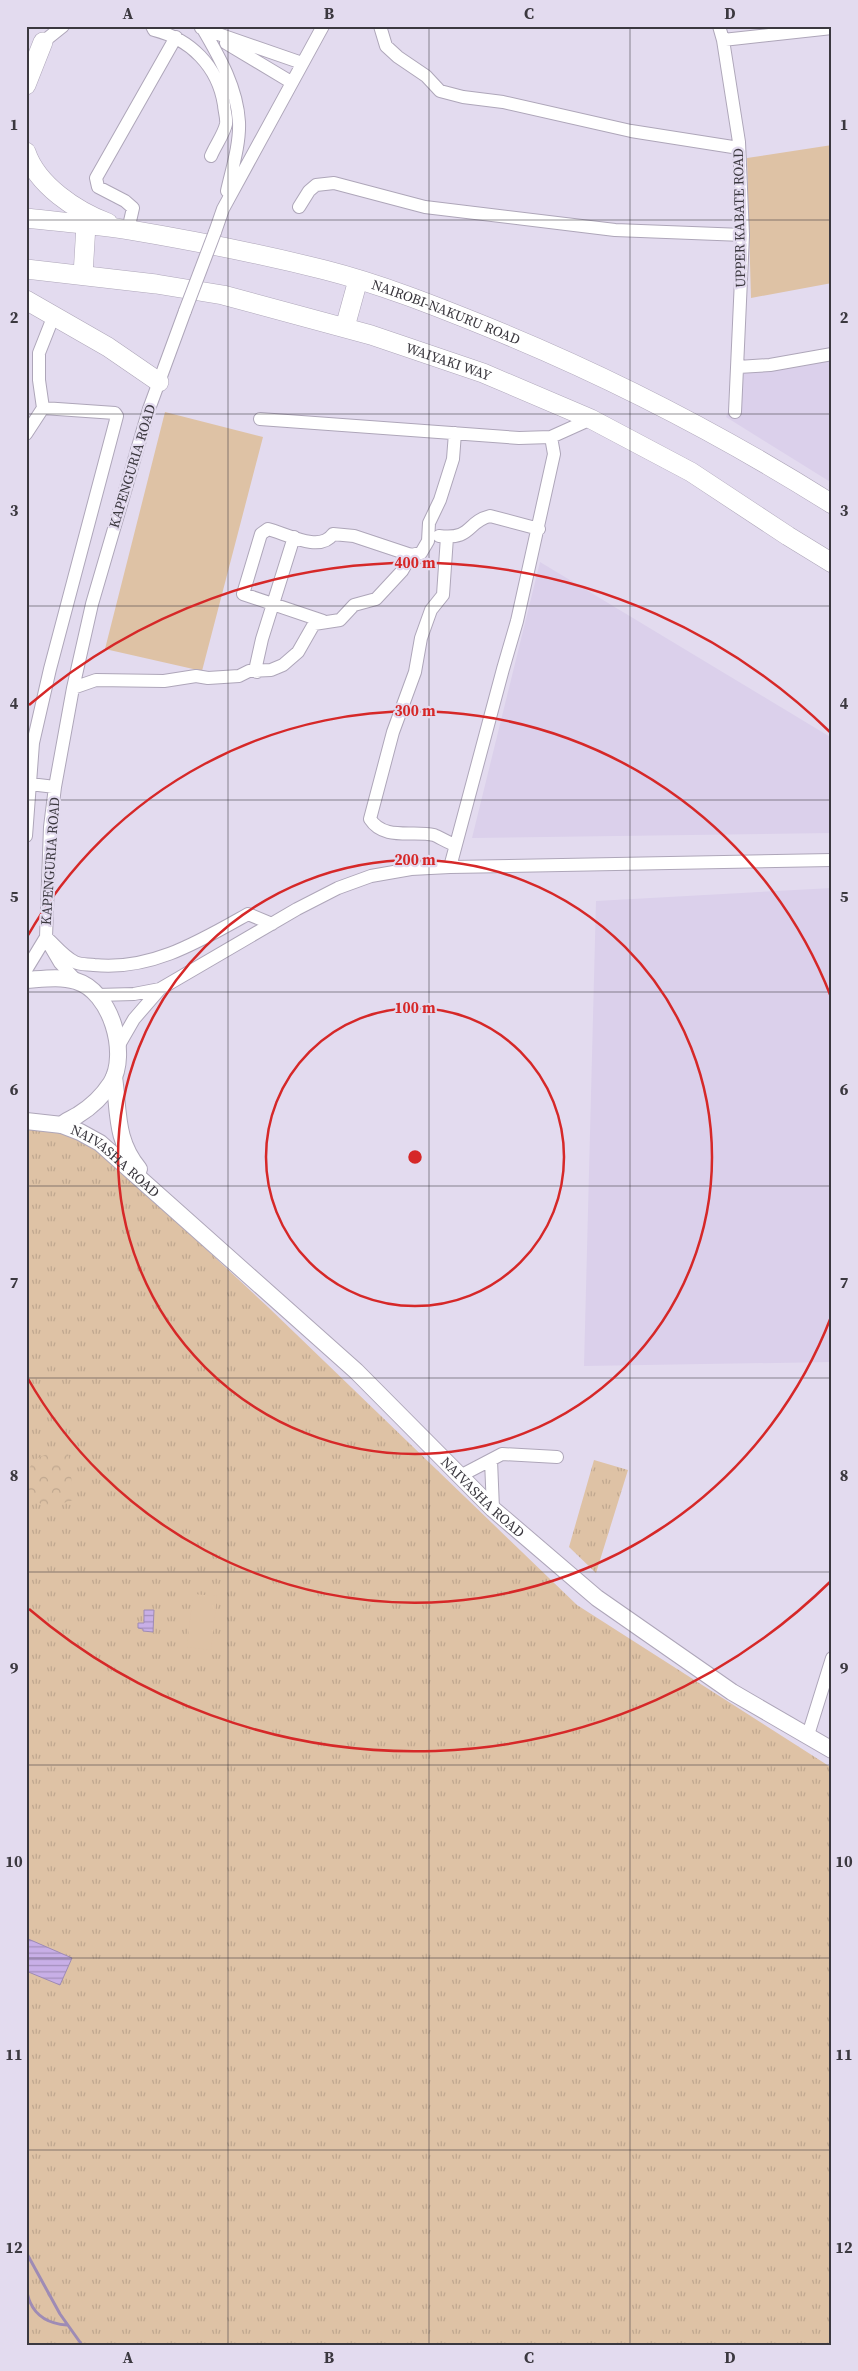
<svg xmlns="http://www.w3.org/2000/svg" width="858" height="2371" viewBox="0 0 858 2371" font-family="'Source Serif 4',serif">
<defs>
<pattern id="grass-tufts" width="24" height="20" patternUnits="userSpaceOnUse" patternTransform="scale(1.25)"><rect width="24" height="20" fill="#dec2a5"/><path d="M3 7l-1-3M5 7V3M7 7l1-3M15 17l-1-3M17 17v-4M19 17l1-3" fill="none" stroke="#bfa78f"/></pattern>
<pattern id="park-crowns" width="20" height="18" patternUnits="userSpaceOnUse" patternTransform="scale(1.25)"><rect width="20" height="18" fill="#dec2a5"/><path d="M2 6a3 3 0 1 1 6 0M12 15a3 3 0 1 1 6 0" fill="none" stroke="#bfa78f"/></pattern>
<pattern id="water-rules" width="6" height="5" patternUnits="userSpaceOnUse" patternTransform="scale(1.25)"><rect width="6" height="5" fill="#c8afe7"/><path d="M0 2.5h6" fill="none" stroke="#a48fbd"/></pattern>
</defs>
<rect width="100%" height="100%" fill="#e3dbef"/>
<path fill="#dbd0eb" d="M832,356V483L726,417L742,370Z
M540,562L832,738V833L472,838Z
M832,888V1362L584,1366L596,901Z"/>
<path fill="url(#grass-tufts)" d="M26,1129C59,1131 72,1135 101,1151L268,1307L577,1605L832,1768V2345H26Z
M594,1460L628,1470L596,1573L569,1547Z"/>
<path fill="url(#park-crowns)" d="M68,1452L74,1500L45,1508L26,1490C26,1459 38,1453 68,1452Z"/>
<path fill="#dec2a5" d="M832,145V283L751,298L747,158Z
M165,412L263,437L202,671L105,649Z
M193,1594L217,1596L211,1650L187,1647Z"/>
<path fill="url(#water-rules)" stroke="#9e8bb5" d="M144,1610H154L153,1632L143,1631V1629L138,1628V1623H144Z
M26,1938L72,1958L60,1985L26,1971Z"/>
<g fill="none" stroke-linecap="round" stroke-linejoin="round">
<path stroke="#9e8bb5" stroke-width="3" d="M26,2252L60,2314L82,2345
M26,2290C28,2294 28,2298 30,2302C37,2318 51,2324 67,2325"/>
<defs>
<path id="minor" d="M152,26L154,30C190,39 218,66 224,105C224,110 227,118 226,124C224,134 215,146 211,156
M380,26L386,46L398,57L426,76L440,91L463,97L503,102L631,131L739,148
M719,26L723,40L739,142L743,235L735,412
M201,28L302,63
M203,29C220,58 237,88 239,122C240,144 232,169 227,191
M723,40L832,28
M43,42L63,26
M226,43L291,82
M299,207L309,191L316,185L334,183L425,207L615,230L743,235
M128,230L133,208L125,201L98,187L96,178L176,37
M215,232L223,209L323,26
M738,367L770,365L832,354
M43,408L39,380V353L54,315
M260,419L519,438L551,437
M26,434L43,408L115,413L117,416L50,669L33,743L26,836
M439,536C473,540 466,522 490,516L539,529
M447,537L443,595L431,610L421,638L415,672L393,732L370,819C384,841 413,830 434,835C439,837 449,843 455,845
M323,621L243,594L261,534L268,529C287,534 320,553 333,534L354,536L411,555
M257,672L256,666L262,639L294,537
M73,688L96,680L164,681L196,676L208,678L239,676L249,671L271,670L283,665L298,652L314,624L340,620L354,605L376,599L402,571L411,555L421,553L428,541L429,523L440,500L453,459L455,433
M30,784L55,787
M450,867L503,669L517,621L554,454L551,437L591,419
M46,937C54,944 64,957 75,962C80,965 88,964 94,965C151,971 200,941 248,914L272,924
M50,946L60,963L77,981
M26,970L46,937L50,827L55,787L73,688L92,604L149,409L185,311
M97,995L134,994L160,989
M119,1045L134,1019L160,989L297,909L338,888L371,876L411,869L450,867L832,860
M491,1460L493,1509
M460,1476L502,1454L557,1457
M808,1735L832,1658"/>
<g id="major">
<path d="M26,980C42,979 60,976 76,981C111,991 129,1054 111,1083C102,1097 91,1107 78,1115C72,1119 66,1120 62,1125"/>
<path d="M114,1077C119,1112 115,1140 139,1169"/>
<path id="s1" d="M26,1121L62,1125L80,1132L100,1143L356,1371L493,1509L597,1598L732,1692L832,1750"/>
</g>
<g id="highway">
<path d="M26,85L43,42"/>
<path d="M26,152C37,185 76,211 108,223"/>
<path id="s2" d="M26,218C61,222 96,225 130,230C195,241 261,254 325,270C380,284 433,305 485,326C606,375 721,434 832,504"/>
<path id="s3" d="M26,269L156,284L223,295L371,335L483,373L591,419L691,472L788,536L832,563"/>
<path d="M83,275L86,225"/>
<path d="M26,300L108,347L159,382"/>
<path d="M345,327L358,280"/>
</g>
</defs>
<use href="#minor" stroke="#aea6b9" stroke-width="14"/>
<use href="#major" stroke="#aea6b9" stroke-width="18"/>
<use href="#highway" stroke="#aea6b9" stroke-width="20"/>
<use href="#minor" stroke="#fff" stroke-width="12"/>
<use href="#major" stroke="#fff" stroke-width="16"/>
<use href="#highway" stroke="#fff" stroke-width="19"/>
<defs>
<path id="minor-bridge" d="M185,311L215,232"/>
</defs>
<use href="#minor-bridge" stroke="#aea6b9" stroke-width="14" stroke-linecap="butt"/>
<use href="#minor-bridge" stroke="#fff" stroke-width="12"/>
</g>
<path fill="none" stroke="#3b383f" stroke-width="1" stroke-opacity="0.55" d="M228,26V2345M429,26V2345M630,26V2345M26,220H832M26,414H832M26,606H832M26,800H832M26,992H832M26,1186H832M26,1378H832M26,1572H832M26,1765H832M26,1958H832M26,2150H832"/>
<g fill="none" stroke="#d62828" stroke-width="2.5">
<circle cx="415" cy="1157" r="149"/>
<circle cx="415" cy="1157" r="297"/>
<path d="M831 1317A446 446 0 0 1 27 1377M27 937A446 446 0 0 1 831 997"/>
<path d="M831 1581A594 594 0 0 1 29 1609M29 705A594 594 0 0 1 831 733"/>
</g>
<g text-anchor="middle" dominant-baseline="central" stroke-width="4.5" stroke-linejoin="round" paint-order="stroke">
<g font-size="14" fill="#3b383f" stroke="#e3dbef">
<text transform="translate(739 218) rotate(-91)">UPPER KABATE ROAD</text>
<text stroke="none"><textPath href="#s2" startOffset="432">NAIROBI-NAKURU ROAD</textPath></text>
<text stroke="none"><textPath href="#s3" startOffset="434">WAIYAKI WAY</textPath></text>
<text transform="translate(132 466) rotate(-73)">KAPENGURIA ROAD</text>
<text transform="translate(50 861) rotate(-86)">KAPENGURIA ROAD</text>
<text stroke="none"><textPath href="#s1" startOffset="101">NAIVASHA ROAD</textPath></text>
<text stroke="none"><textPath href="#s1" startOffset="600">NAIVASHA ROAD</textPath></text>
</g>
</g>
<circle cx="415" cy="1157" r="8" fill="#d62828" stroke="#e3dbef" stroke-width="2.5"/>
<g font-size="15" text-anchor="middle" font-weight="bold" fill="#d62828" stroke="#e3dbef" stroke-width="4.5" stroke-linejoin="round" paint-order="stroke">
<text x="415" y="568">400 m</text>
<text x="415" y="716">300 m</text>
<text x="415" y="865">200 m</text>
<text x="415" y="1013">100 m</text>
</g>
<rect width="858" height="2371" fill="none" stroke="#e3dbef" stroke-width="55"/>
<rect x="28" y="28" width="802" height="2316" fill="none" stroke="#3b383f" stroke-width="2"/>
<g font-size="16" text-anchor="middle" font-weight="bold" fill="#3b383f">
<text x="128" y="19">A</text>
<text x="329" y="19">B</text>
<text x="529" y="19">C</text>
<text x="730" y="19">D</text>
<text x="14" y="130">1</text>
<text x="844" y="130">1</text>
<text x="14" y="323">2</text>
<text x="844" y="323">2</text>
<text x="14" y="516">3</text>
<text x="844" y="516">3</text>
<text x="14" y="709">4</text>
<text x="844" y="709">4</text>
<text x="14" y="902">5</text>
<text x="844" y="902">5</text>
<text x="14" y="1095">6</text>
<text x="844" y="1095">6</text>
<text x="14" y="1288">7</text>
<text x="844" y="1288">7</text>
<text x="14" y="1481">8</text>
<text x="844" y="1481">8</text>
<text x="14" y="1674">9</text>
<text x="844" y="1674">9</text>
<text x="14" y="1867">10</text>
<text x="844" y="1867">10</text>
<text x="14" y="2060">11</text>
<text x="844" y="2060">11</text>
<text x="14" y="2253">12</text>
<text x="844" y="2253">12</text>
<text x="128" y="2363">A</text>
<text x="329" y="2363">B</text>
<text x="529" y="2363">C</text>
<text x="730" y="2363">D</text>
</g>
</svg>
